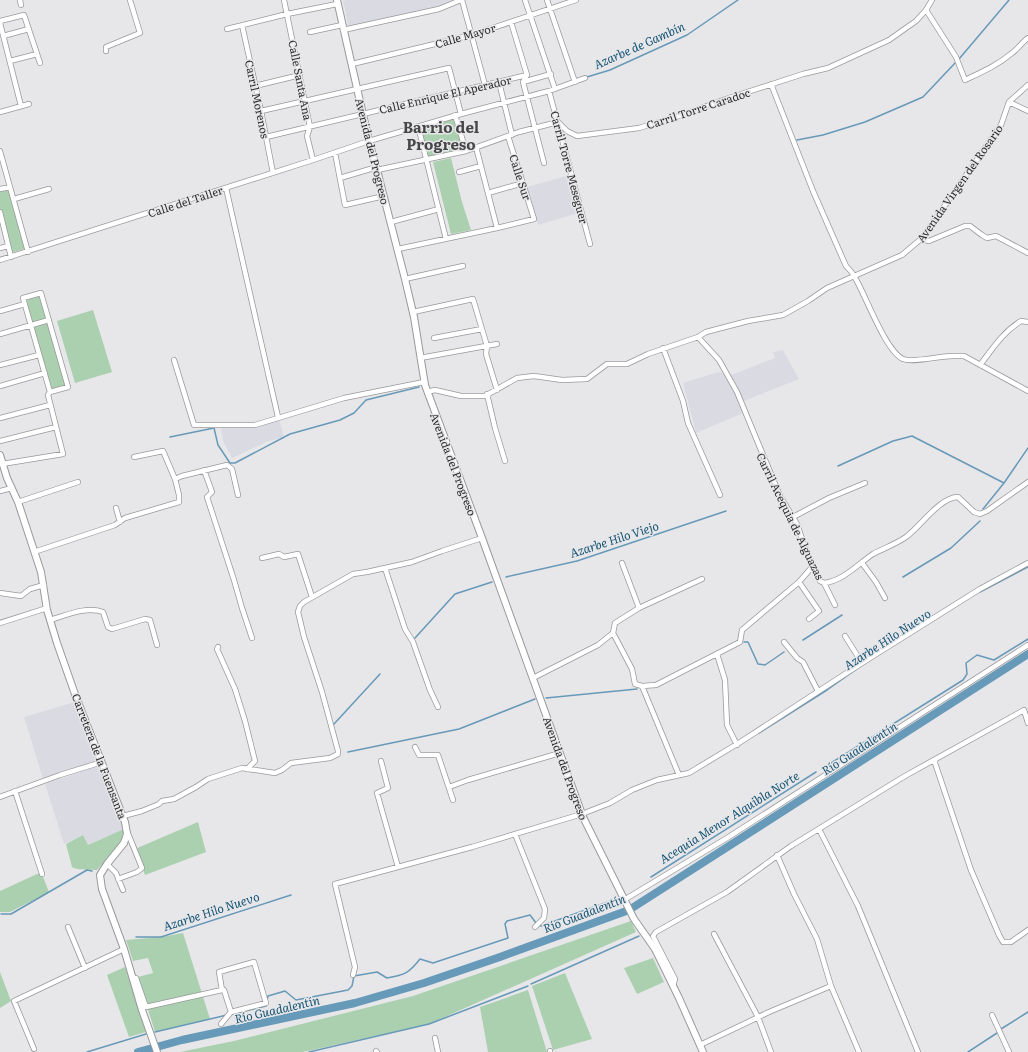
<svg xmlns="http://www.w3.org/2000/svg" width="1028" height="1052" viewBox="0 0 1028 1052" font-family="Literata,serif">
<rect width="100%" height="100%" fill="#e7e7ea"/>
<path fill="#dadae3" d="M347,0H461L439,9L349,28L343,1Z
M570,175L582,212L538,225L527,187Z
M783,350L799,379L744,401L741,414L696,433L683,383L718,372L731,375L775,358L773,352Z
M279,419L284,437L266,442L232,458L223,441L221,427H254Z
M75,702L97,761L43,779L24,717Z
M98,766L124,829L88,845L83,835L64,844L45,784Z"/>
<path fill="#aad0af" d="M455,115L466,151L427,160L418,126Z
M451,158L462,202L471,230L451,234L433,162Z
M11,189L27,248L10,253L0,212V192Z
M41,293L68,387L50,392L23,298Z
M93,310L112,372L75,383L57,321Z
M198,822L206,852L145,875L135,849Z
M124,829C121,848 109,856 97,870C90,869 78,871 72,867L66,844L83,835L88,845Z
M37,874H42L49,892L10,912H0V891Z
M631,921L636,932L429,1024L303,1052H180L234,1041L413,996Z
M183,933L210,1019L155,1032L138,977L153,973L148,958L133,961L126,940L161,937Z
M653,958L664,982L637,994L624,968Z
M125,967L146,1032L129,1037L107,975Z
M0,972L11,1001L0,1008Z
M565,973L592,1039L553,1050L532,986Z
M528,990L547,1052H488L480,1007Z"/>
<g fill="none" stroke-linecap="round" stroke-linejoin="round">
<path stroke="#6799b8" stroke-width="1.5" d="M959,59L1009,0
M587,77L610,70L687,35L738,0
M797,140L823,135L865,122L923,97L956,62
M170,437L214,428L218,445L230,463H235L290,434L340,420L354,413L366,400L419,387
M838,466L893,441L912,436L1004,483
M983,509L1004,483L1028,448
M506,577L577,561L726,511
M903,577L951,548L980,521
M980,592L1028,567
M415,638L455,594L492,582
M803,640L842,615
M744,642H748L758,664L765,665L784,652
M546,698L637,689
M332,724H334L380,674
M759,733L827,690L861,666
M348,752L459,729L535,699
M823,768L963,680L967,674L966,663L977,655L994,660L1028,639
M651,877L816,772
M1,914H11L87,870L92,871
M539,925L541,926L616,899
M136,937H161L291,895
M531,984L639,936
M267,1000L268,996L285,991L296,1000L348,990L352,986L354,976L377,972L387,978C405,975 409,973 420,959L433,963L508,938L505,924L507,921L530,915L536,923
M233,1014L266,1006L267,1004
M1001,1029L1028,1012
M155,1032L227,1015
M87,1052L146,1034
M309,1052L429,1024L528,986
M968,1052L997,1033"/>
<path stroke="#6799b8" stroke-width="8" d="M138,1052L182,1040L355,1003L424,983L500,957L629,910L1028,654"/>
<defs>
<path id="minor" d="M20,0L21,5
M284,0L310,127L307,136L313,160
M462,0L485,85
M525,0L555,89
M547,0L575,82
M926,10L956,57L965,80C982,72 998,65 1012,53C1018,49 1022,42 1028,38
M0,21L24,15L40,63
M511,22L527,75
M0,23L21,106
M242,25L261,111L273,173
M227,29L287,14L337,4
M343,30L439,9L461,0
M310,32L342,25
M3,36L29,29
M106,51V47L140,33L130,0
M10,61L37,54
M352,64L472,35L576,0
M527,75L523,82L544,163
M499,82L512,135
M523,82L551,74
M771,84L813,191L846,266C849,269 852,272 854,276C865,293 885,351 903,359C913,363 940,356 952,356C956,356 960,356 964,356L1028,391
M255,86L300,75
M549,91L590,244
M1009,102L1028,111
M261,111L449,68L461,114
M0,112L29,104
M455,115L466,151
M418,126L446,239
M266,137L527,75
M476,147L497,228
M0,151L28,252
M335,153L345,205L384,196
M377,170L466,151L519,132L558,122L567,131L577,136L639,128L679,116L726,99L803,74L828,68L889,40L916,21L926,10L932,0
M459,172L481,166
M340,178L377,167
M226,188L278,417
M0,189L10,187
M488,193L523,183
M14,199L49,189
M0,212L11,257
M391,222L439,209
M921,239L929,241L965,226H970L982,235L987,238L996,236L1028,253
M0,248L8,246
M398,249L497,228L534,219L508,136
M0,260L313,160L369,141L461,114L549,91L585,78
M405,279L463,266
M41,293L68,387L50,392L23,298Z
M0,311L25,304
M413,312L473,299L487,346L486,354L497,390
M0,334L49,320
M698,337L719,360L737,392L780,496L797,524L804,545L820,581L824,583C843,581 858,564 873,554C884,548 896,544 906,537C920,527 940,497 958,497L974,512L980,514L987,511L1028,482
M434,338L482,329
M663,348L683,401L688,423L720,495
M420,358L497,344
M174,360L194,425H255L344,398L424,382
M0,365L39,355
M980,365C993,348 1003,332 1021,321L1028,322
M0,386L45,373
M427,392L435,390L461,396H485L517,378L534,376L562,380L587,379L607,364H627L648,354L698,337L706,332L748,321L783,315L808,301L827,288L902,255L921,239L927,231L1001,125L1009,102L1028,85
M487,394L495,428L505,461
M0,418L50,405
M0,441L56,427
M134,457L163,451L175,479
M2,464L63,454L48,395L50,392
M204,470L212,492L207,497L234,580L242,608L252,638
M0,491L12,488
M18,502L78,482
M116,508L120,522
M793,517L829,498L865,483
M34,552L115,525L125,518L179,502V495L175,479L182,476L227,465L232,469L238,495
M262,558L279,554L284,557L298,554L312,597
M622,563L639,608
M862,563L876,582L885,598
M385,568L405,629L413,642L430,690L438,707
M799,582L819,611L809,619
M824,583L835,605
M0,593L21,596L30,589L44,585
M50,620C67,615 86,606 103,612L108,627L112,629L145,619L150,620L157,645
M0,623L47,608
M613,633L615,623L639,608L702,579
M845,636L862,663
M784,642L797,658L803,662L818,691
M218,647L217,649L235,689L245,721L255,761L247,769
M717,654L725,680L727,725L737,745
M533,678L598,645L613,633L632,669L635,684L642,686L656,685L740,642L742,630L799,582L813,566
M642,686L679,775
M415,747L419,755H438L453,800
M934,760L971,870L999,935L1003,942H1011L1028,930
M381,761L388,788L377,793L398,867
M449,787L468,780L560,753
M15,791L42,874
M0,797L60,775L102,762
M123,816L142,811L159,804L162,801L174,799L196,787L208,779L242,768L275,773L282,770L291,763L330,758L338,754V751L322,692L304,637L298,612L300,606L304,602L353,574L367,572L412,562L442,551L482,538
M819,829L858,906L918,1052
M515,834L545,909L544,918L535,927
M107,864L116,873L123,890
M118,879L137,872L142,868L127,831
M624,900L727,838L1028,645
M68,927L85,968
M714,934L758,1017L771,1052
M353,975L355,967L335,884L472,847L582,814L610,803L632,790L657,780L689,773L742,741L862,663L980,589L1028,563
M132,978H136L146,1007L222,990H224L231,1012L221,1024
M673,986L675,979L653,936L656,932L727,892L791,846L905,776L1024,710L1028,723
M831,986L859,1052
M222,990L219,972L254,962L266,1003L231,1012
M992,1015L1009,1052
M435,1038L438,1052
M700,1045L769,1012L831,986L817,939L794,894L777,855
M34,1049L14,1001L124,949
M376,1051L377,1052
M550,1051V1052"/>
<path id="secondary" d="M337,0L369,141L377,170L405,279L414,317L425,385L482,538L583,817L634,919L655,949L679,998L703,1052
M0,455L7,478L18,502L41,572L47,610L57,643L76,697L125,822L127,834L124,843L107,864L100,875L102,889L124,949L142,1010L157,1052"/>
</defs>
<use href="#minor" stroke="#99999c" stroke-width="6"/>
<use href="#secondary" stroke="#99999c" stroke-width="8"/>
<use href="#minor" stroke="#fff" stroke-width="4.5"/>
<use href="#secondary" stroke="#fff" stroke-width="6"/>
</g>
<g text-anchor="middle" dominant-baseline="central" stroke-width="3" stroke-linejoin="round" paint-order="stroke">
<g font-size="11" fill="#2f2f30" stroke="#e7e7ea">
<text transform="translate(465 35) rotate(-16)">Calle Mayor</text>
<text transform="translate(301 80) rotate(79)">Calle Santa Ana</text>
<text transform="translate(445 94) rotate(-13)">Calle Enrique El Aperador</text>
<text transform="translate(258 99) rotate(78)">Carril Morenos</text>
<text transform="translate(698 108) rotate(-18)">Carril Torre Caradoc</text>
<text transform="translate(373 151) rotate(76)">Avenida del Progreso</text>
<text transform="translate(570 167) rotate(75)">Carril Torre Meseguer</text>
<text transform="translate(521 177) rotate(72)">Calle Sur</text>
<text transform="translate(959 183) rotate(-55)">Avenida Virgen del Rosario</text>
<text transform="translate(185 201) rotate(-18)">Calle del Taller</text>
<text transform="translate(454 464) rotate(69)">Avenida del Progreso</text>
<text transform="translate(791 516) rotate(64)">Carril Acequia de Alguazas</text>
<text transform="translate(100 756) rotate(69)">Carretera de la Fuensanta</text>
<text transform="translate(566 768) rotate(70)">Avenida del Progreso</text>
</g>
<g font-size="12" font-style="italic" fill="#175575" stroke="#e7e7ea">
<text transform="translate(639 45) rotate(-24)">Azarbe de Gambín</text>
<text transform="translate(614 539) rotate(-18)">Azarbe Hilo Viejo</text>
<text transform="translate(887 639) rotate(-33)">Azarbe Hilo Nuevo</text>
<text transform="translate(859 748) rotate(-33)">Río Guadalentín</text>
<text transform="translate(729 817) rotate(-32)">Acequia Menor Alquibla Norte</text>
<text transform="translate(211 911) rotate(-18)">Azarbe Hilo Nuevo</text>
<text transform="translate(584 913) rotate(-21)">Río Guadalentín</text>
<text transform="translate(277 1009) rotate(-13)">Río Guadalentín</text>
</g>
<g font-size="15" font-weight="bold" fill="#464648" stroke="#e7e7ea">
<text x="441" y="126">Barrio del<tspan x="441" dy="17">Progreso</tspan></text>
</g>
</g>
</svg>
